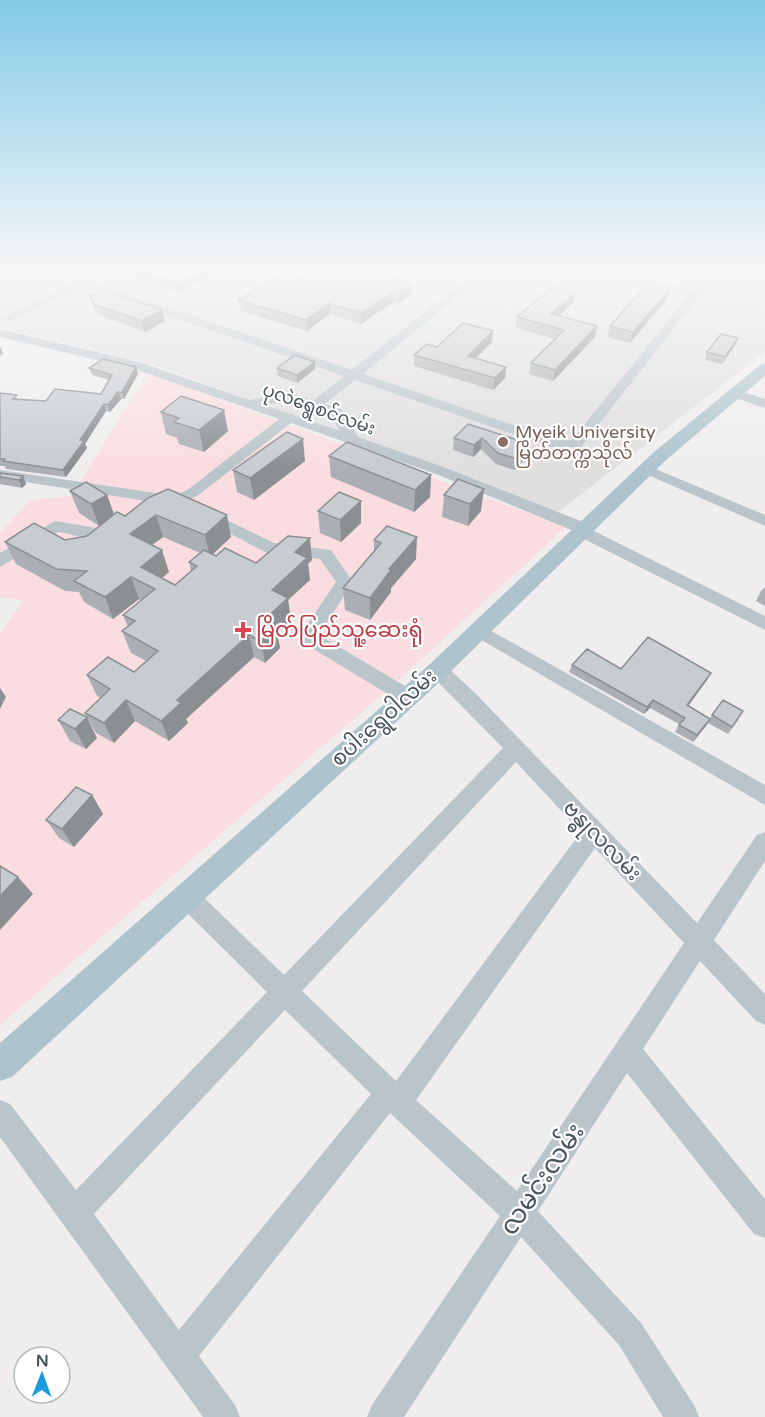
<svg xmlns="http://www.w3.org/2000/svg" width="765" height="1417" viewBox="0 0 765 1417" font-family="'Varela Round','Noto Sans Myanmar',sans-serif">
<rect width="100%" height="100%" fill="#f0edee"/>
<path fill="#e1dedf" d="M0,271H765V352L553,516L161,367L0,327Z"/>
<path fill="#fadde1" d="M148,373L566,527L391,687L0,1025V634L24,600L0,598V532L31,500L71,496Z"/>
<g fill="none" stroke-linecap="round" stroke-linejoin="round">
<path fill="#b9c5ca" fill-rule="evenodd" d="M94,271H107L90,281L352,370L477,271H488L363,374L557,440H572L688,296L602,273L601,271H617L693,290L713,271H724L699,296L581,447H551L355,380L325,404L341,409L358,437L446,468L591,525L592,530L765,616V630L576,535L574,531L436,474L291,423L200,494L178,506L0,478V470L176,496L190,488L279,419L131,368L0,337V329L139,362L249,400L292,393L314,400L344,376L82,286L14,320L10,321L4,318ZM291,401L331,415L340,431L264,405Z
M735,389L765,399V408L730,396L728,393Z
M646,465L765,515V526L641,472L639,469Z
M206,510L274,543L331,550L353,582L319,635L415,692L418,697L415,702L408,705L401,702L302,642L299,637L302,632L336,582L320,559L265,552L200,518L198,515Z
M55,521L103,529L117,524L125,529C110,548 78,535 58,532L0,567V553Z
M479,624L765,785V805L473,635L470,630L473,625Z
M438,663L445,665L476,694L697,923L757,835L765,832V861L714,940L765,994V1025L756,1021L700,961L643,1049L765,1199V1238L754,1234L627,1073L538,1211L641,1323L694,1405L699,1417H663L619,1345L521,1237L404,1417H367L372,1405L500,1216L390,1113L199,1356L235,1405L240,1417H203L0,1137V1100L10,1104L76,1190L267,992L178,904L174,896L178,888L186,885L194,888L284,975L503,748L431,675L429,670L431,665ZM516,762L581,832L396,1081L302,991ZM595,848L684,943L517,1191L416,1100ZM285,1010L371,1094L179,1330L94,1214Z"/>
<path fill="#adc4cc" fill-rule="evenodd" d="M765,363V376L666,460L446,676L12,1077L0,1081V1043L430,664L654,452L760,365Z"/>
</g>
<path fill="#abafb3" fill-rule="evenodd" d="M120,271H217L180,293L122,275Z
M340,271L412,294L399,304L393,302L361,324L330,314L307,331L241,311L239,300L319,284Z
M575,293L573,303L558,316L595,337L553,381L529,374L531,363L555,339L516,328L517,317Z
M90,296L165,321L145,332L99,315L93,307Z
M667,299L630,343L607,337L610,326Z
M738,338L735,345L722,364L705,360L707,352Z
M492,342L476,358L506,367L505,378L493,390L414,366V355L437,347Z
M136,367L138,374L124,399H121L110,412L106,411L85,444L87,448L66,477L6,469L5,466H0V393L18,399L46,401L101,394L109,380L92,375L89,368Z
M277,368L315,369L297,383L278,376Z
M161,412L228,431L204,452L179,444L177,438L166,434Z
M468,424L528,455L515,470L496,464L481,449L473,457L453,450L454,438Z
M329,456L431,475L430,497L414,512L331,477Z
M305,461L254,500L237,492L233,470Z
M0,473L23,476L26,484L22,488L0,484Z
M458,479L481,511L468,526L442,517L444,495Z
M70,491L107,495L114,515L125,516L148,498L231,537L213,554L216,556L256,563L312,560L308,564L310,580L288,600L291,620L277,633L280,648L265,663L254,657L186,719L188,723L169,741L135,721L114,743L96,733L85,713L101,698L97,696L87,675L134,672L146,661L131,653L122,631L128,627L123,615L141,600L139,599L113,619L84,602L79,592L65,591L16,564L5,542L65,540L87,536L99,526L79,513ZM163,537L200,553L189,562L191,571L175,585L162,578L169,572L152,545Z
M361,501V523L341,542L320,533L318,511Z
M374,540L416,559L391,588V592L370,620L345,610L343,588L374,551Z
M765,587V606L756,601L761,591Z
M572,665L621,669L711,673L707,680L688,706L710,719L712,715L739,719L728,734L708,723L693,742L675,732L679,724L650,708L644,714L569,672Z
M58,720L97,738L86,749L70,741Z
M92,795L103,814L74,847L59,838L46,820Z"/>
<path fill="#8b8f92" d="M197,271H217L180,293L178,282Z
M413,283L412,294L399,304V293Z
M671,288L667,299L630,343L633,332Z
M393,291V302L361,324V313Z
M575,293L573,303L549,325L551,314Z
M329,303L330,314L307,331L306,320Z
M162,310L165,321L145,332L142,321Z
M597,326L595,337L553,381L555,370Z
M493,331L492,342L467,367L468,356Z
M738,338L735,345L722,364L725,357Z
M1,347L3,354L0,356V348Z
M315,362V369L297,383V375Z
M136,367L138,374L124,399L122,392Z
M506,367L505,378L493,390L495,378Z
M118,392L121,399L110,412L108,405Z
M104,404L106,411L85,444L87,448L66,477L63,470L80,440Z
M224,410L228,431L204,452L199,430Z
M482,438L481,449L473,457L474,445Z
M303,439L305,461L254,500L250,478Z
M530,444L528,455L515,470L517,459Z
M431,475L430,497L414,512L415,490Z
M23,476L26,484L22,488L19,480Z
M484,489L481,511L468,526L470,504Z
M107,495L115,517L99,526L91,504Z
M361,501V523L341,542L340,520Z
M156,515L163,537L137,556L130,534Z
M227,515L231,537L210,557L205,535Z
M417,537L416,559L391,588V592L370,620V598L389,569Z
M310,538L312,560L308,564L310,580L288,600L291,620L277,633L280,648L265,663L261,641L264,620L272,590L295,552Z
M162,550L169,572L151,587L141,567Z
M131,577L139,599L113,619L105,597Z
M249,635L254,657L186,719L188,723L169,741L161,721L177,700Z
M711,673L707,680L683,713L687,705Z
M0,688L6,697L0,709Z
M126,700L135,721L114,743L104,723Z
M653,700L650,708L644,714L647,707Z
M87,717L97,738L86,749L75,729Z
M710,719L706,726L693,742L697,735Z
M92,795L103,814L74,847L62,829Z
M18,877L33,894L0,930V896Z"/>
<path fill="#c7ccd0" stroke="#8b8f92" stroke-width="1.5" d="M139,271H197L178,282Z
M340,271H368L413,283L399,293L393,291L361,313L329,303L306,320L239,300L274,278L295,277L319,284Z
M649,282L671,288L633,332L610,326Z
M553,287L575,293L551,314L597,326L555,370L531,363L564,330L517,317Z
M105,290L162,310L142,321L96,305L90,296Z
M463,323L493,331L468,356L506,367L495,378L414,355L427,344L437,347Z
M721,334L738,338L725,357L707,352Z
M295,355L315,362L297,375L277,368Z
M103,359L136,367L122,392H118L108,405L104,404L80,440L84,441L63,470L3,461L5,459H0V393L17,395L13,399L46,401L55,389L101,394L112,375L89,368Z
M181,396L224,410L199,430L174,422L179,418L161,412Z
M468,424L530,444L517,459L498,453L482,438L474,445L454,438Z
M287,432L303,439L250,478L233,470Z
M347,442L431,475L415,490L329,456Z
M0,473L23,476L19,480L0,477Z
M458,479L484,489L470,504L444,495Z
M86,482L107,495L91,504L70,491Z
M168,489L227,515L205,535L156,515L130,534L162,550L141,567L175,585L197,566L189,562L204,550L216,556L225,548L256,563L288,536L310,538L295,552L307,558L272,590L288,598L264,620L276,627L261,641L249,635L177,700L181,703L161,721L126,700L104,723L85,713L110,689L87,675L108,657L134,672L158,651L122,631L135,621L123,615L155,589L131,577L105,597L74,581L87,571L56,569L5,542L34,523L65,540L87,536L117,512L125,516L148,498Z
M339,492L361,501L340,520L318,511Z
M387,526L417,537L389,569L391,570L370,598L343,588L381,543L374,540Z
M648,637L711,673L687,705L710,719L697,735L679,725L685,718L653,700L647,707L572,665L587,649L621,669Z
M723,700L743,711L732,727L712,715Z
M70,709L87,717L75,729L58,720Z
M76,787L92,795L62,829L46,820Z
M0,866L18,877L0,896Z"/>
<linearGradient id="sky" x2="0" y2="1"><stop stop-color="#82cae8"/><stop offset="0.58" stop-color="#f8f7f7"/><stop offset="1" stop-color="#f8f7f7" stop-opacity="0"/></linearGradient>
<rect width="765" height="469" fill="url(#sky)"/>
<circle fill="#8d6e63" stroke="#fff" stroke-width="2" cx="503" cy="442" r="6"/>
<path fill="#e0444e" stroke="#fff" stroke-width="2" d="M240 621h6v6h6v6h-6v6h-6v-6h-6v-6h6z"/>
<g text-anchor="middle" dominant-baseline="central" stroke-width="4.5" stroke-linejoin="round" paint-order="stroke">
<g font-size="18" fill="#46555a" stroke="#fff">
<text transform="translate(319 409) rotate(20)">ပုလဲရွေစင်လမ်း</text>
</g>
<g font-size="18" fill="#785e54" stroke="#fff" text-anchor="start">
<text x="515" y="432">Myeik University<tspan x="515" dy="21">မြိတ်တက္ကသိုလ်</tspan></text>
</g>
<g font-size="21" fill="#be3a42" stroke="#fff" text-anchor="start">
<text x="256" y="630">မြိတ်ပြည်သူ့ဆေးရုံ</text>
</g>
<g font-size="21" fill="#46555a" stroke="#fff">
<text transform="translate(384 718) rotate(-42)">စပါးရွေဝါလမ်း</text>
<text transform="translate(602 841) rotate(46)">ဗန္ဓုလလမ်း</text>
</g>
<g font-size="26" fill="#46555a" stroke="#fff">
<text transform="translate(542 1179) rotate(-56)">လမင်းလမ်း</text>
</g>
</g>
<g transform="translate(42 1375) rotate(1)"><circle r="28" fill="#ffffff" stroke="#b5bbbd" stroke-width="1.5"/>
<path d="M0-4.5L10 22L0 15L-10 22Z" fill="#1c9adb"/>
<text y="-9" font-size="16" font-weight="bold" text-anchor="middle" fill="#46555a">N</text>
</g>
</svg>
